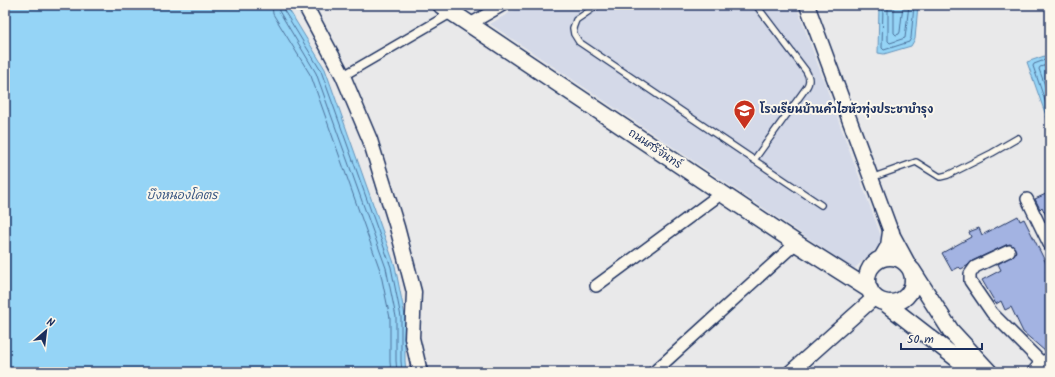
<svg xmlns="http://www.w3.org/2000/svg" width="1055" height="377" viewBox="0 0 1055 377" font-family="Kalam,'Playpen Sans Thai',sans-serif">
<rect width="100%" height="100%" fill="#e9e9ea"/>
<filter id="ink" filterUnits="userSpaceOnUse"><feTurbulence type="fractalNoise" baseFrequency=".025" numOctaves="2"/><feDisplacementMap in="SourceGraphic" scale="8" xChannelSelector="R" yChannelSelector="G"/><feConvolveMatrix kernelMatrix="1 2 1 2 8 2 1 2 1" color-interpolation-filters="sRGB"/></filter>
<g filter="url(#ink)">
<path fill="#d4d9e8" d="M523,5H796L881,236L882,243L854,269L490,24Z"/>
<path fill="#95d4f6" stroke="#6492b9" d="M5,5H286L325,69L395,266L405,316V361L406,372H5Z
M879,5H918L915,39L911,46L884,54L878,53Z
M1050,54V127L1027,62Z"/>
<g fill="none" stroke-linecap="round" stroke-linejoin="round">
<path stroke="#4c719b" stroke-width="1" d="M272,5L273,14L311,76L380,270L390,318V362L391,372
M278,5L279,11L316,73L386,268L396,317V361L397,372
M283,5V9L321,71L391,267L401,317V361L402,372
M883,5L882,48L884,50L909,42L911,38L914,5
M888,5V41L890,43L905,38L909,5
M894,5V33L896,35L899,34L900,32L903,5
M1050,58L1034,64L1033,66L1050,115
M1050,64L1040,67L1039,69L1050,99"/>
</g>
<path fill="#a3b3e2" stroke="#1b2f5e" d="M1050,192V224L1042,207L1040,209L1035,199Z
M1018,216L1020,221L1024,219L1049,269L1046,271L1050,280V347L1046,352L1023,332L1011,307L1005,310L1001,301L996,304L982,280L1001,270L998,264L1014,255L1016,251L1013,246L1010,244L1006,245L972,261L967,266L961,269L959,267L952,271L942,253L971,237L969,232L979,228L982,235Z"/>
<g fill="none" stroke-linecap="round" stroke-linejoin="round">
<defs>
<path id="service" d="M598,5L576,20L573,28L574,34L579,42L821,205
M754,160L806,88C810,82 810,78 806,71L756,5
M871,178L916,162L940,177L948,175L992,153L1018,138"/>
<path id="pedestrian" d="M343,76L453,12"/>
<path id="minor" d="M470,24L503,5
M1027,199L1050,246
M1009,251L975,267L970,274V281L992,313L1041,362L1050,369
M596,286L722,193
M654,372L796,243
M1033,372L1041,362L1047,360"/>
<path id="tertiary" d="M305,5L343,76L370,140L397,227L414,292L412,338L420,372
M807,5L891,232L911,269
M791,372L875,297"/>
<path id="secondary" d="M441,5L796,243L870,290
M867 280a23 23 0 1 1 46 0a23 23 0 1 1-46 0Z
M882,258L889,246L891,232
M912,270L951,331L989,372
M884,302L974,372"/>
</defs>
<use href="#service" stroke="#1b2f5e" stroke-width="8"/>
<use href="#pedestrian" stroke="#1b2f5e" stroke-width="11"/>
<use href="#minor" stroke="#1b2f5e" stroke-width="14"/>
<use href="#tertiary" stroke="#1b2f5e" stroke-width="17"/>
<use href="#secondary" stroke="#1b2f5e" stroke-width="19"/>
<use href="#service" stroke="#fbf7ec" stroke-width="5.5"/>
<use href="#pedestrian" stroke="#fbf7ec" stroke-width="8"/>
<use href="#minor" stroke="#fbf7ec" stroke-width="11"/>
<use href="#tertiary" stroke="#fbf7ec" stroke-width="14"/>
<use href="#secondary" stroke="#fbf7ec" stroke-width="16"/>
</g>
</g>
<defs>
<symbol id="school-pin" viewBox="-11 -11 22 30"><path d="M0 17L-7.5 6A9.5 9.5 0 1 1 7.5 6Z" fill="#c8321e" stroke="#fbf7ec"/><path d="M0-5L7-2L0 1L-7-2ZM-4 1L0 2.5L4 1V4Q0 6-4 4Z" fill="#fff"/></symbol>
</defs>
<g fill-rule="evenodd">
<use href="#school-pin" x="732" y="98" width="25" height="34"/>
</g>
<g text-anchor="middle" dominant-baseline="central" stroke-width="4" stroke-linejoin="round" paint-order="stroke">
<g font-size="11" font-weight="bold" fill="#1b2f5e" stroke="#fbf7ec" text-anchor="start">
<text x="760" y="110">โรงเรียนบ้านคำไฮหัวทุ่งประชาบำรุง</text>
</g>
<g font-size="11" fill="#1b2f5e" stroke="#fbf7ec">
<text transform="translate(655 149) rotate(34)">ถนนศรีจันทร์</text>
</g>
<g font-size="12" font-style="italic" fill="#3a5884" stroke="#fbf7ec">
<text x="182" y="195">บึงหนองโคตร</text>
</g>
</g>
<rect width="1055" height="377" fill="none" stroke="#fbf7ec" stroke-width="20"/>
<rect x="10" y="10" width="1035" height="357" fill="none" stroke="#1b2f5e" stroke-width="1.5" filter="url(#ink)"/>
<g transform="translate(46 331) rotate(28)" stroke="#fbf7ec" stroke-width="3" paint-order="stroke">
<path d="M0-3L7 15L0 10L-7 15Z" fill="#1b2f5e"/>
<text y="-6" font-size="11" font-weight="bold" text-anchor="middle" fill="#1b2f5e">N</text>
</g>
<path d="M901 343v6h81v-6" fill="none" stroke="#1b2f5e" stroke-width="2"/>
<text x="907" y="343" font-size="12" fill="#1b2f5e" stroke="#fbf7ec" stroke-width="3" paint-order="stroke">50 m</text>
</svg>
